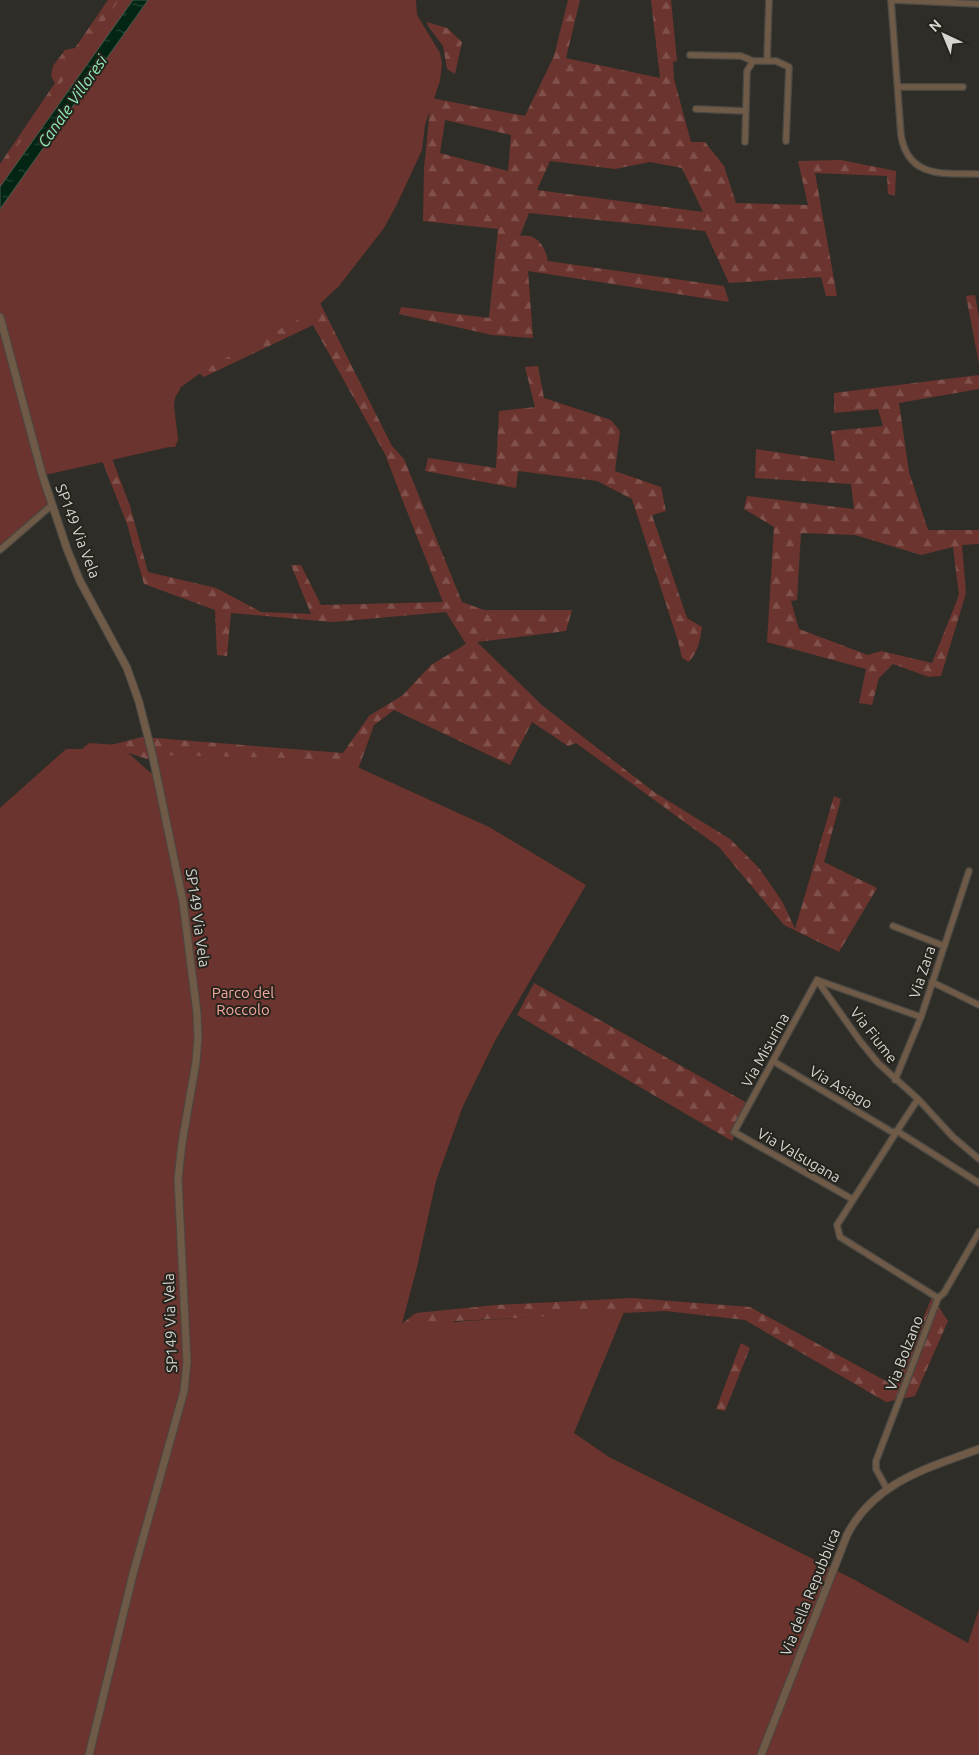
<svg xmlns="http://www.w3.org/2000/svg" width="979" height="1755" viewBox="0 0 979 1755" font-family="Ubuntu,sans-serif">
<defs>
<pattern id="forest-firs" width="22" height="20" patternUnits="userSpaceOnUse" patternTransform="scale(1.25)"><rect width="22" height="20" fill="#6c342e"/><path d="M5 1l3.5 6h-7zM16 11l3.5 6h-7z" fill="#80504b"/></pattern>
<pattern id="water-ripples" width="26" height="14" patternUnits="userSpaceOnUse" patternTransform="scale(1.25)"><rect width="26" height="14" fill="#022514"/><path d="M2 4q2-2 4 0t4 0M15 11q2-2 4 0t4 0" fill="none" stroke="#264435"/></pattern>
</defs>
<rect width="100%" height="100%" fill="#2f2d27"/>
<path fill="url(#forest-firs)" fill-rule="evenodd" d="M108,0H133L0,187V164L55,83L51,76L53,66L65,50L75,48Z
M568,0H580L566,58L660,78L651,0H671L677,61L673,62L674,79L691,142H705L724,166L736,203L808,205L798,161L841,160L896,171L895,196L888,194L887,176L815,173L837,296H826L821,277L729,283L705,231L529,213L520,236C537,233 545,246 548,261L724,286L729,302L528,271L533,338L492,335L399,314L401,307L489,318L498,229L423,221L424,169L431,98L525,116L554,56ZM445,120L511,135L508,171L440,153ZM550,161L615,169L650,162L682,168L703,212L537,190Z
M427,22L447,28L462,42L455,74L447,69L443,46L428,26Z
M311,285L392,446L404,459L462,602L484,610H572L566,631L477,642L543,706L654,792L730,839L759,868L782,901L795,929L834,796L841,799L824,862L877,888L839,952L784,925L719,847L576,743L568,746L532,722L510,765L394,710L374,725L356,775L181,853L158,760L147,759L107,746L142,737L343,753L369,716L403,695L431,665L466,644L446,612L332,622L231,613L227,656L217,655L215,610L144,584L127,524L101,458L111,456L130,506L148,572L216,588L261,612L311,614L291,565H301L321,605L443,602L404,504L385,454L313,325L204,377L193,369Z
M975,295L979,317V364L966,296Z
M538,366L544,398L611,420L620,431L615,471L661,487L666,511L652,515L687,618L702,627C700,641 698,651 689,662L682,658L678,641L632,499L597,481L518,471L516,488L425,471L428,458L496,468L499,411L535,407L525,367Z
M979,375V389L899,403L909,472L928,530H979V544L962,545L966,593L941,676L929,677L893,664L879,678L872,705L859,703L866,669L767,642L774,527L744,509L747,496L854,509L851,484L755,478L756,449L835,461L831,431L883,426L878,409L834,413V393ZM801,533L855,535L921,555L953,547L959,595L932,663L881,651L868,655L799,629L791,601L797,600Z
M534,983L749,1104L732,1141L517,1015Z
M932,1297L948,1321L915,1396L886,1402L745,1320L665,1311L454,1321L451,1332L392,1331L416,1313L496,1305L632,1298L750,1307L895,1386Z
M741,1343L750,1348L725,1411L716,1409Z"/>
<path fill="#6c342e" d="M119,0H416L417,15L440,53L442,63L440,81L425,125L422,150L397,204L384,228L339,286L310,313L209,367L181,387L175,398L174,405L178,440L175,447H169L45,475L54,500L0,546V171Z
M89,743L119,745L151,773L166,755L290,758L344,761L489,827L586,885L496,1039L463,1106L436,1181L417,1267L400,1331L411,1327L465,1321L624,1312L574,1433L609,1457L855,1580L968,1643L979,1609V1755H0V808L66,749H82Z"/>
<path fill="url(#water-ripples)" stroke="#425a4d" d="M133,0H148L0,209V187Z"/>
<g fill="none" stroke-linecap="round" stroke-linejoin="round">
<defs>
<path id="minor" d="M891,0L901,135C908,179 944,173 979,174
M894,0L979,4
M690,55L741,56L753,61
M767,61L769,0
M898,87H963
M696,109L746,111
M745,142L747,71L753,61H776L789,67L786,141
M0,550L52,505
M893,926L944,946
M817,980L734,1132L852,1199
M817,980L860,1041L878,1063L918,1099
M817,980L921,1017
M932,982L979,1005
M773,1061L892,1132L897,1131
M895,1080L921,1017L969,871
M897,1131L837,1225L840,1237L938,1298
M979,1159L953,1137L918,1099L897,1131L979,1183
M887,1489L876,1469V1461L938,1298L944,1293L979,1232"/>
<path id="tertiary" d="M0,317L42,474L67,549L80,581L127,668L139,702L152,753L183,902L197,1013L198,1037L196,1062L182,1143L178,1179L187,1362L184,1391L133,1574L89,1755
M761,1755L847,1535C874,1482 928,1468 979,1449"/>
</defs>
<use href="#minor" stroke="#4a4842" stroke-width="8"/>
<use href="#tertiary" stroke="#4a4842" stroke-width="9"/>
<use href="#minor" stroke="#6f5a48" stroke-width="5.5"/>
<use href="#tertiary" stroke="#6f5a48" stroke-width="7"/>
</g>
<g text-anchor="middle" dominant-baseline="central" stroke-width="4" stroke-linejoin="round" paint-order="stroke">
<g font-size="15" fill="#d6d5d1" stroke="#26241d">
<text transform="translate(78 531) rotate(69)">SP149 Via Vela</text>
<text transform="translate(198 918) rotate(82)">SP149 Via Vela</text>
<text transform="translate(922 972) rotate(-72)">Via Zara</text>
<text transform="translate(874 1035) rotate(52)">Via Fiume</text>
<text transform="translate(765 1050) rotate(-61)">Via Misurina</text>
<text transform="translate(841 1087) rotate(30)">Via Asiago</text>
<text transform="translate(799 1155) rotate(30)">Via Valsugana</text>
<text transform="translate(170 1323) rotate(-92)">SP149 Via Vela</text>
<text transform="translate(904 1353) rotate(-69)">Via Bolzano</text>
<text transform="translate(810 1592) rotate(-68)">Via della Repubblica</text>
</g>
<g font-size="15" fill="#f5a89e" stroke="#26241d">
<text x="243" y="992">Parco del<tspan x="243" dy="17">Roccolo</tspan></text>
</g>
<g font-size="16" font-style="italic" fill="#90eeb9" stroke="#26241d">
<text transform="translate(72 101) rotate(-55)">Canale Villoresi</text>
</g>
</g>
<g transform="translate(944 35) rotate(316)" stroke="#26241d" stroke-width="4" paint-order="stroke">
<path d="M0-4L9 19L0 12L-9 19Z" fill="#d6d5d1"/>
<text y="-8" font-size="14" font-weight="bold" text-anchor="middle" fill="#d6d5d1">N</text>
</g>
</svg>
